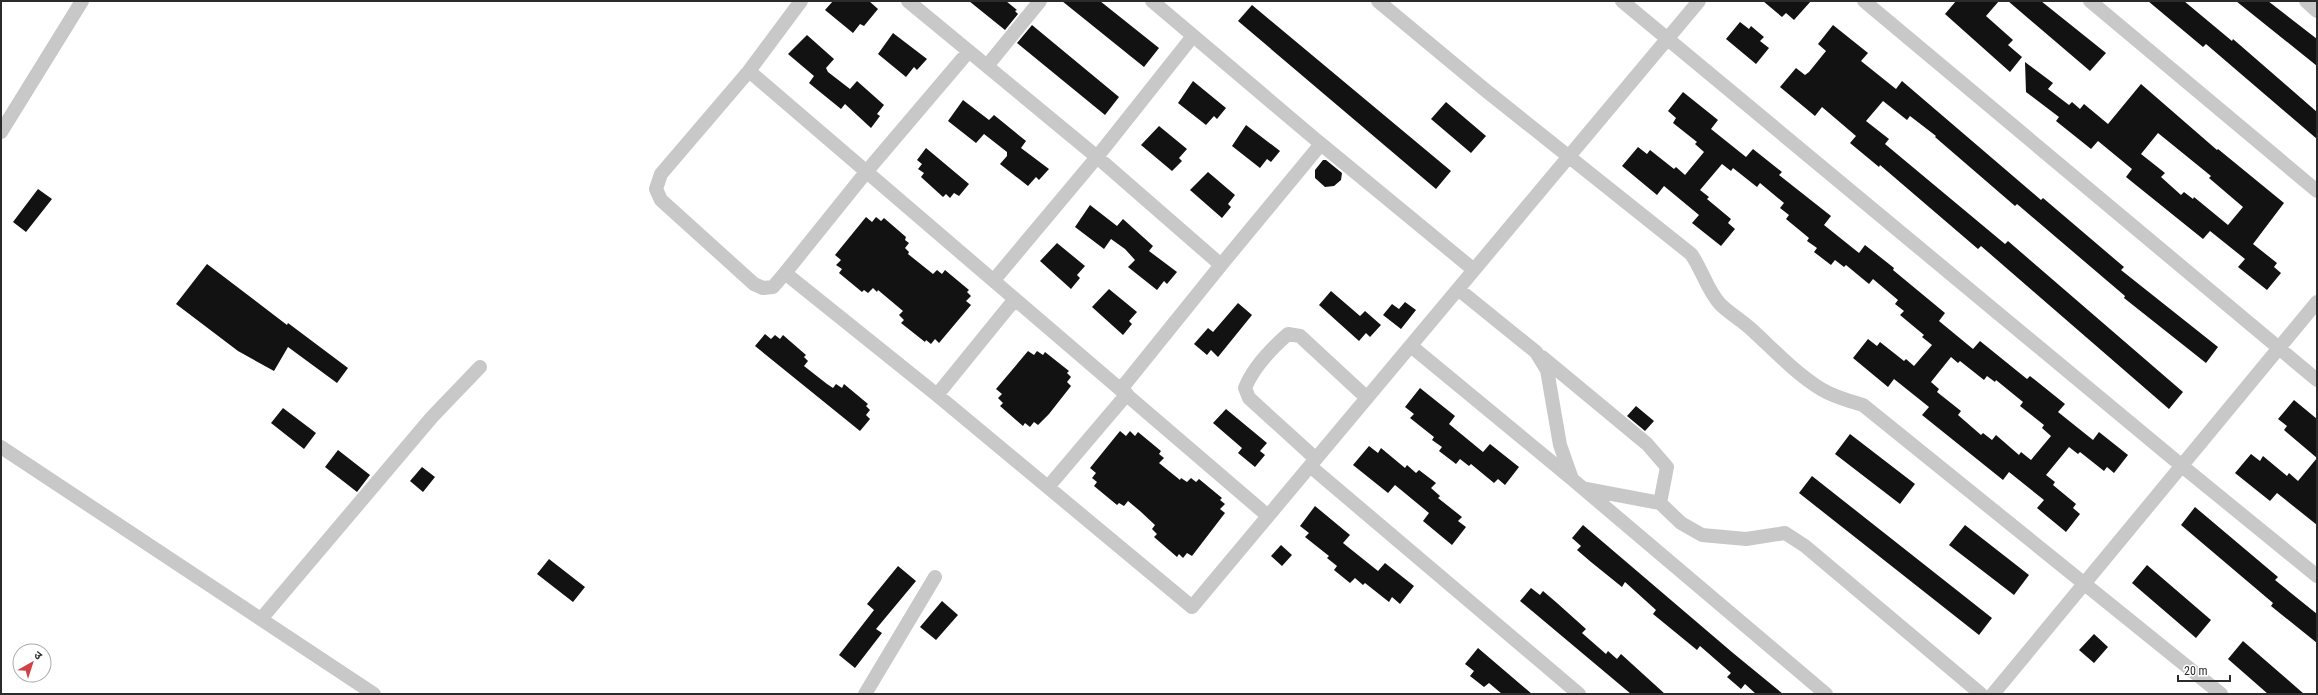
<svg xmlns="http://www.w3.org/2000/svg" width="2318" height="695" viewBox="0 0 2318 695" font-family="'Roboto Condensed','Noto Sans Devanagari',sans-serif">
<rect width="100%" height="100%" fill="#fff"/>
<path fill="#121212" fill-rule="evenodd" d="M833,1H869L878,9L864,26L860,24L853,33L825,10Z
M969,1H1006L1017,10L1015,11L1018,14L1005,30Z
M1062,1H1100L1159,48L1144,67Z
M1763,1H1811L1794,20L1786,13L1782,17Z
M1956,1H1999L1986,16L2013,40L2008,45L2022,57L2010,72L1945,14Z
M2008,1H2041L2106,53L2090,71Z
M2148,1H2184L2232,41L2233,39L2317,112V139L2206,44L2203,47Z
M2236,1H2268L2317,39V66Z
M1252,5L1451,171L1436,189L1238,21Z
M1740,22L1749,29L1751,26L1764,37L1760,41L1769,48L1756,64L1726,39Z
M1032,25L1119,97L1105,115L1017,43Z
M1833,25L1868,53L1861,61L1896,89L1902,81L2041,200L2043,198L2124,267L2121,270L2218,347L2206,363L2124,298L2125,296L2017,204L2015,206L1935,137L1936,136L1910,116L1907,120L1883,101L1866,121L1889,139L1885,144L2005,244L2008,241L2183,392L2169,409L1981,246L1978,249L1880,165L1879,167L1850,143L1856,136L1822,107L1815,116L1780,87L1796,68L1805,75L1809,72L1826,51L1818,44Z
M893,33L927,59L917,70L914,67L906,77L878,54Z
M807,35L834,59L826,68L828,72L850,89L857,81L884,105L877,114L880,116L871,128L845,104L841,109L809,83L814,76L788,54Z
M2025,62L2053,83L2048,89L2069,105L2072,102L2080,109L2084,104L2108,124L2141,84L2217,150L2218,149L2284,203L2253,244L2277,263L2274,267L2281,273L2267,290L2238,267L2245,259L2210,231L2203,239L2126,177L2132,169L2098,141L2091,149L2056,121L2059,117L2026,92ZM2158,133L2211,176L2209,178L2243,207L2228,225L2194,197L2193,199L2184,192L2181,195L2161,177L2165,173L2141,154Z
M1193,81L1226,108L1217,119L1214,116L1206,125L1178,103Z
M1683,92L1718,120L1711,129L1746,157L1753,149L1782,172L1779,175L1831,216L1824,225L1859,253L1865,245L1894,268L1893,270L1945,313L1939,321L1973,349L1980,341L2027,379L2030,376L2065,404L2058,412L2093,440L2099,432L2128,455L2114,473L2107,467L2104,471L2080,452L2078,454L2069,447L2065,452L2046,475L2055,482L2053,485L2076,504L2073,508L2080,514L2066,532L2037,508L2044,500L2009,472L2003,480L1922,415L1929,407L1894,379L1888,387L1853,358L1868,339L1877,346L1880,342L1904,361L1906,359L1914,366L1932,345L1922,337L1924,335L1900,315L1904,311L1895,304L1898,300L1873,279L1869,284L1846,265L1844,267L1835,260L1831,265L1814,252L1817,248L1807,241L1809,238L1786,219L1789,215L1780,208L1784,203L1760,183L1757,187L1733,168L1731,171L1722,164L1700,190L1709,197L1707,199L1731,219L1728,223L1735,229L1721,246L1692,223L1699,215L1664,186L1657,195L1622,166L1638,147L1647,154L1650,150L1674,169L1676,167L1685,175L1704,152L1695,144L1697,142L1673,123L1676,118L1668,111ZM1951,357L1958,363L1960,361L1984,380L1987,376L1995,382L1996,380L2023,402L2020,406L2044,425L2042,428L2051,436L2031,460L2021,452L2019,455L1996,435L1992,440L1983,433L1981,435L1958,415L1961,411L1937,392L1939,389L1931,382Z
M963,100L989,120L994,115L1026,141L1021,148L1049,169L1039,180L1036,177L1028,186L1000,164L1007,156V152L984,134L976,143L948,121Z
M1446,102L1486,136L1471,153L1431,119Z
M1246,125L1280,151L1271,162L1267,159L1260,168L1232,146Z
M1159,126L1187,149L1179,158L1182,161L1172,171L1141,145Z
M926,148L969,184L959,196L954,193L950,198L946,194L943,197L921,177L924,173L918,169L922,164L917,160Z
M1323,160H1326L1342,173L1341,180L1334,186L1325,187L1315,178V170Z
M1208,172L1235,195L1228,204L1231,207L1222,218L1190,190Z
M38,189L52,199L26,232L13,222Z
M1090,205L1117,226L1123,219L1153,246L1149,251L1177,272L1167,284L1164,281L1157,290L1128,267L1135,260L1125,249L1111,239L1104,249L1075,227Z
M866,217L872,222L876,217L881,221L884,218L906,237L905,240L909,243L905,248L909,252L908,254L933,274L937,270L942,274L945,270L969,290L967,292L971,296L966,301L971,305L939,343L935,339L931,344L926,340L925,342L901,323L904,320L899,315L903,311L878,290L877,292L873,288L868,293L864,290L862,292L839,273L842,269L836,265L841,260L835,255Z
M1057,243L1085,266L1077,275L1080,278L1071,289L1040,261Z
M207,264L287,325L288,323L348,368L337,383L288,347L274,371L238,351L176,304Z
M1109,289L1137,312L1129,321L1132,324L1123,335L1092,307Z
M1331,291L1360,316L1365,311L1381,325L1370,337L1366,333L1359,341L1319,305Z
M1405,302L1416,310L1401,329L1383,315L1392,304L1399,309Z
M1238,303L1252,315L1218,357L1211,350L1207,355L1194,344L1208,328L1213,332Z
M765,334L771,339L775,335L780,339L783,335L806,355L804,357L808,361L804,366L827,384L833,388L836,384L842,388L844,384L868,404L866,406L870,410L866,415L870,419L860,431L755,346Z
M1028,351L1034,355L1037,351L1043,355L1045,352L1069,371L1067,373L1071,377L1067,382L1071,386L1049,414L1038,425L1034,422L1030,427L1025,423L1023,426L1000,406L1003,403L998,398L1002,394L996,389Z
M1420,388L1455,416L1449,424L1483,452L1490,444L1519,467L1505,485L1498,479L1494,483L1471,464L1469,466L1460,459L1456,464L1439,451L1442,447L1432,440L1434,437L1410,418L1414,414L1405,407Z
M2294,400L2317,419V525L2277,493L2270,501L2235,473L2251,454L2260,461L2263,456L2287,476L2289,473L2298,481L2317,458L2284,430L2287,426L2278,419Z
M1636,406L1654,421L1645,431L1627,416Z
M283,408L316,433L304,449L271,423Z
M1226,409L1267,443L1260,451L1265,455L1255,467L1238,453L1242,448L1213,423Z
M1120,431L1126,436L1130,431L1135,436L1138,432L1161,451L1159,454L1164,458L1159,463L1180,480L1181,478L1187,482L1191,478L1196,482L1199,479L1222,498L1220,500L1225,504L1220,509L1225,513L1192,556L1187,553L1183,558L1179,554L1177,557L1154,537L1157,534L1152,529L1155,525L1140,511L1128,501L1124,506L1119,503L1117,505L1094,486L1097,482L1092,478L1096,473L1090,468Z
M1850,434L1915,484L1900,504L1835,454Z
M1369,446L1378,453L1381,448L1405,468L1407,465L1416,473L1419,470L1436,483L1431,488L1440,496L1438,498L1462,517L1458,521L1466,527L1452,545L1423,521L1429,513L1395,485L1388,493L1353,465Z
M338,450L370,475L357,492L325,467Z
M422,467L435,477L423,492L410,481Z
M1812,476L1992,618L1979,635L1799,493Z
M1315,506L1350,535L1343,543L1378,571L1385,563L1414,586L1400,604L1392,597L1389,602L1365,583L1363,585L1355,578L1350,583L1334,570L1337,566L1327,558L1329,556L1305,537L1309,533L1300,526Z
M2195,507L2278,577L2275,580L2317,614V643L2271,606L2273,603L2181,525Z
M1583,525L1733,653L1783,694H1756L1745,684L1741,689L1727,677L1731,673L1700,646L1697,650L1653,614L1656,610L1625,582L1622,587L1591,562L1577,550L1581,546L1572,538Z
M1965,525L2029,575L2014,595L1949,545Z
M1281,545L1292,555L1282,566L1271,556Z
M549,559L585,587L573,602L537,574Z
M2147,565L2211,620L2196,638L2132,583Z
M898,566L916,581L876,629L882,633L855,668L839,655L874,610L867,604Z
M1531,588L1540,595L1543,591L1557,603L1586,629L1582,633L1606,654L1608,651L1617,659L1621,654L1665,694H1631L1520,601Z
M942,601L958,615L936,640L920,627Z
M2094,634L2108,647L2094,663L2079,650Z
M2243,641L2304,694H2268L2228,659Z
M1478,648L1532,694H1502L1489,683L1484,687L1470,676L1474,671L1465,664Z"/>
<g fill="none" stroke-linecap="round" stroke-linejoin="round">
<path stroke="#c8c8c8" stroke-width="14" d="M908,1L1097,157L1221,265L1121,389
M1152,1L1321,144
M1378,1L1484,89L1691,254C1702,269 1707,290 1720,304C1729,313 1741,320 1751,329C1773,349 1795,373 1821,389C1834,397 1849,401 1863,405L2221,694
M1622,1L2182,466L2317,576
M1864,1L2317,380
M2090,1L2317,191
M2306,1L2317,11
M987,66L1040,1
M749,71L801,1
M1,132L82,1
M1221,265L1321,144L1474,270
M785,273L867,171L969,51
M994,280L1097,157L1193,36
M1458,289L1536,352L1547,370L1560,445L1572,479L1826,694
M1411,346L1571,478
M1542,357L1647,444L1667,467L1660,503
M937,395L1015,299
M1,447L374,694
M1316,459L1249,398L1245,388C1253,368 1272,348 1288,334L1300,336L1367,398
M1310,466L1579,694
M1048,487L1127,394
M1586,489L1660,503L1681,523L1702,535L1746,539L1785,533L1805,546L1981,694
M1268,516L749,71L661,174L656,189L661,200L754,284L763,288L773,287L785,273L937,395L1192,607L1699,1
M261,619L432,417L480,367
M865,694L935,577
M1993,694L2317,302"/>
</g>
<rect width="2318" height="695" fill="none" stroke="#2b2b2b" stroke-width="4"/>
<g transform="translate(32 663) rotate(39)"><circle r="19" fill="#ffffff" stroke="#aaaaaa"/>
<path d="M0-3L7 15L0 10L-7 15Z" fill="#ce4248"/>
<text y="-6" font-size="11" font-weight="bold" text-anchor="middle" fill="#2b2b2b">उ</text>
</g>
<path d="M2178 675v6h52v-6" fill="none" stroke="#2b2b2b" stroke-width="2"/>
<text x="2184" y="675" font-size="12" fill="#2b2b2b" stroke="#ffffff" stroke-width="3" paint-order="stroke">20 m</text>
</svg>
